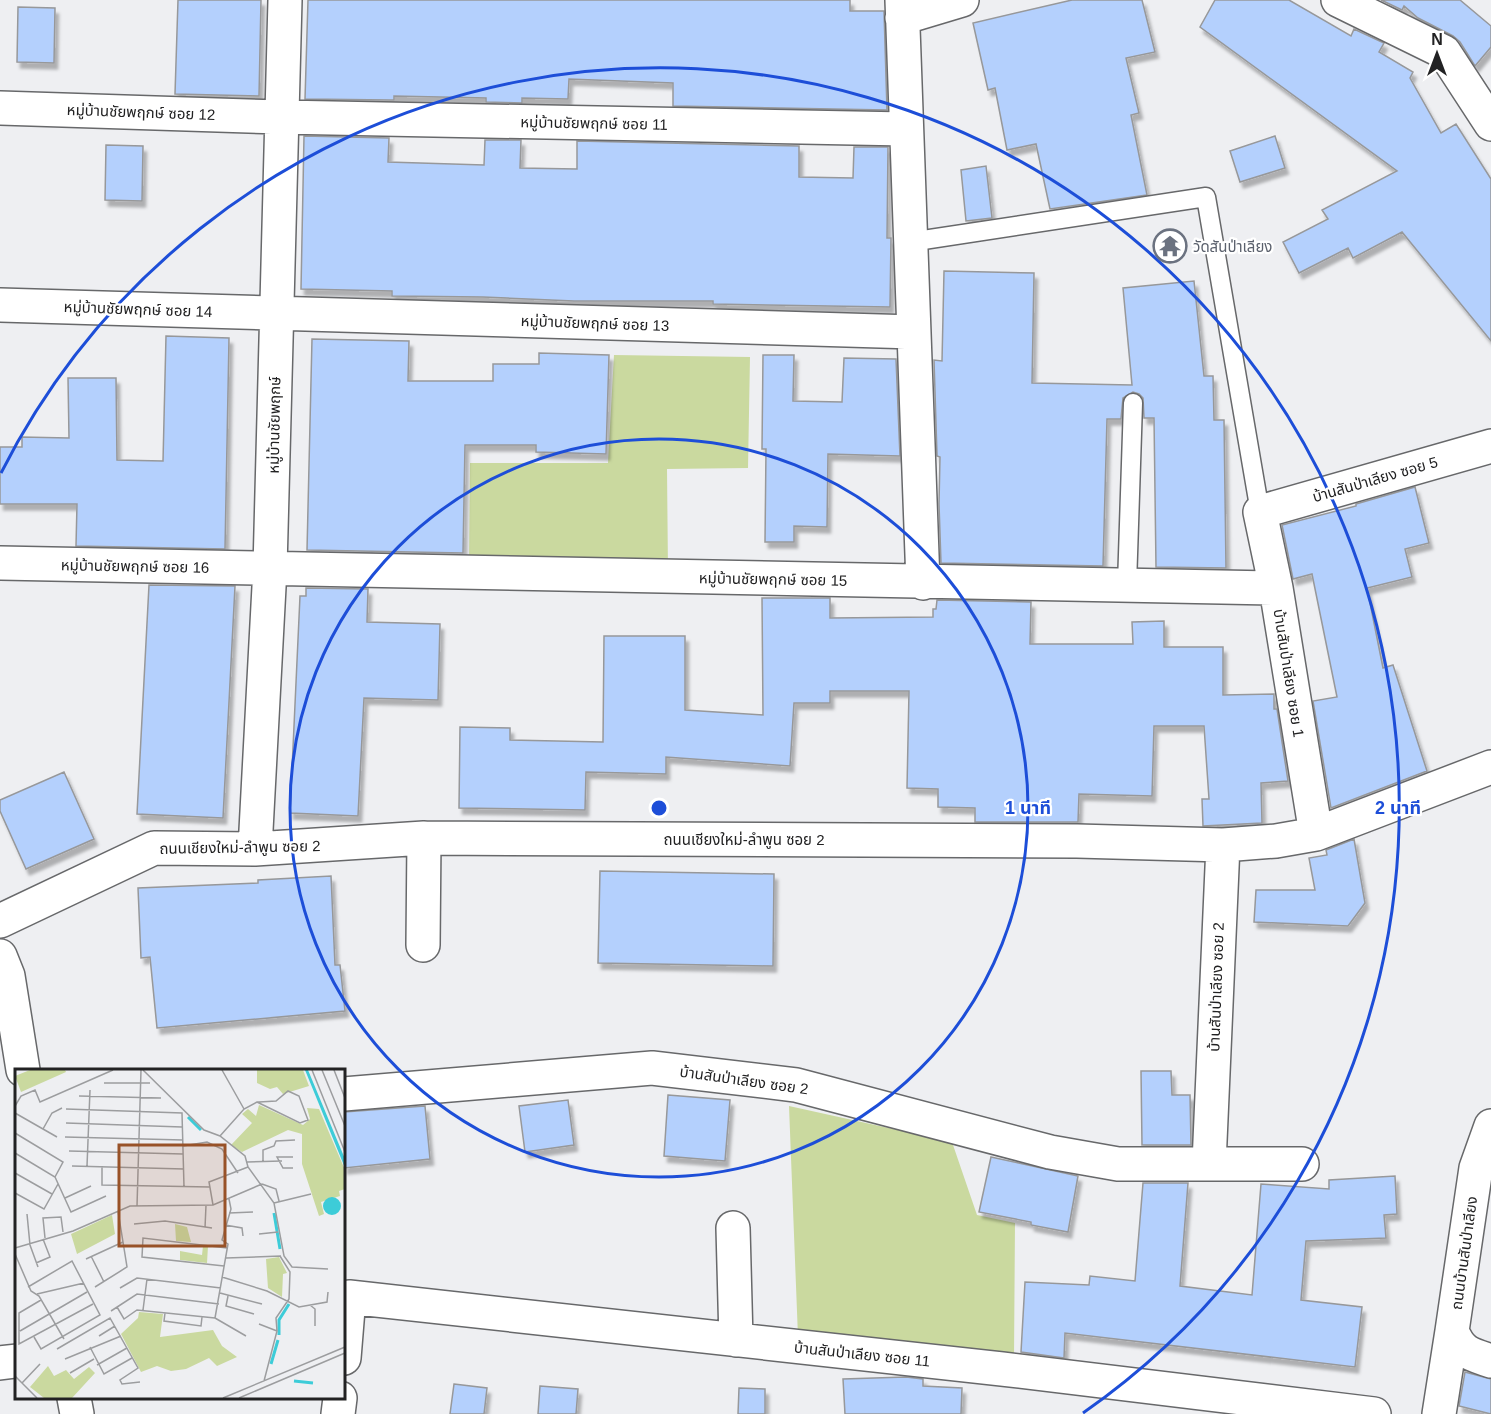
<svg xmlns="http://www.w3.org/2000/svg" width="1491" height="1414" viewBox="0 0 1491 1414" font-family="Arial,'Noto Sans Thai',sans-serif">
<defs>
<filter id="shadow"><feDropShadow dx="3.5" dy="6" stdDeviation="1.5" flood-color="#0004"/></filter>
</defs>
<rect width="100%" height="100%" fill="#eeeff2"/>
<path fill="#cad99f" d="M614,355L750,357L748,468L667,469L668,571L469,565L470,463H608Z
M789,1106L952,1142L977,1215L1015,1223L1014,1358L798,1337Z"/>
<path fill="#b4d0fd" stroke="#97989a" stroke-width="1.5" filter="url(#shadow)" d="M178,0H261L259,96L175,94Z
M308,0H850V11H884L887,110L673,106V83L569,79L568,99L522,98V103L486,102V98L394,96V100H390L305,99Z
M1072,0H1142L1155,52L1126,58L1139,113L1131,115L1147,195L1050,209L1036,144L1007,150L995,88L988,90L973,23Z
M1215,0H1289L1351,36L1354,29L1384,43L1379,52L1413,72L1410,78L1441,133L1456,124L1491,179V341L1402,232L1353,258L1348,248L1299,273L1283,242L1328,219L1322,210L1397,171L1200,27Z
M1381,0H1460L1491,26V47L1475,66L1460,42L1453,36L1418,18L1404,6L1402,10Z
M18,7L55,8L54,63L17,62Z
M304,136L389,138L388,162L484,165L485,140H521L520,168L577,169V141L799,146V177L853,178L854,147H888L887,238H891L890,307L713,304V301H574L483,297L392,296V291L301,289Z
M1275,136L1285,168L1240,182L1230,151Z
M106,145L143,146L142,201L105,200Z
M986,166L992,218L966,221L961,170Z
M944,271L1034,273L1032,383L1132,385L1123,288L1194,281L1204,376H1213L1214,420H1224L1226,568L1156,567L1154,418H1144L1143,398L1139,394L1133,392L1123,398L1121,419H1107L1103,566L941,563L939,504L940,457L937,456L934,360L942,361Z
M166,336L229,338L225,549L76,546L77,504H0V447H22V437L69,438L68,378H116L117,460L163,461Z
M312,339L409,341L408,381H493V364H539V353L609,355L606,454L536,452V445H465L463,553L307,550Z
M763,355H794L793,401L842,402L844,358L896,359L900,456L828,454L827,527L794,526V542H765L766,449H762Z
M1415,487L1429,543L1405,549L1412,577L1367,588L1383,668L1393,665L1427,771L1331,808L1313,701L1337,697L1312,574L1293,579L1282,525L1356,506V504Z
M149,585L235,586L223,818L137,814Z
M306,588L368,589L367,622L440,624L438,700L364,698L358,816L290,813L300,596H306Z
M762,598H830V618L933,617V609H936L937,600L1031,602L1030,644H1133L1132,622L1164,621V647H1223V695L1274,694V709H1277L1288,781L1261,783L1262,823L1203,826L1202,799H1209L1204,726H1154L1152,796L1079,794L1078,822H975V808L938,807V789L907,788L909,691H830V703H794L790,766L666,757V774L586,772L585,810L459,808L460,727L510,728V740L603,742L604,636H685V710L763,715Z
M64,772L94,839L26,869L0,811V800Z
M1354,839L1365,903L1348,926L1254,922L1256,890H1315L1309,858L1327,855L1326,850Z
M600,871L774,874L773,966L598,963Z
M331,876L335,965H340L345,1011L157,1028L150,957L141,958L138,888L258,883V880Z
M1141,1071H1171L1172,1095H1190L1191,1145H1142Z
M668,1095L730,1100L725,1161L664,1156Z
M568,1100L574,1145L525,1152L519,1106Z
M425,1106L430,1159L344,1168V1112Z
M991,1157L1078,1176L1068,1232L1031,1225V1222L979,1212Z
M1395,1176L1397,1214L1384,1215L1386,1238L1306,1241L1301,1300L1362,1307L1355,1367L1065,1333L1064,1358L1021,1352L1025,1282L1089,1285L1090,1276L1135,1281L1143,1183H1188L1180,1286L1252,1295L1261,1184L1329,1189V1180Z
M1465,1372L1491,1379V1414L1459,1406Z
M906,1377L923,1379V1386L962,1388L961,1414H845L843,1379Z
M454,1384L487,1388L484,1414H450Z
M540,1386L578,1389L576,1414H538Z
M739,1388L765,1389V1414H738Z"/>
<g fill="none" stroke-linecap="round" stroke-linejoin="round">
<defs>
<path id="service" d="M910,242L1206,197L1260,512
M1127,585L1133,403"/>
<path id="minor" d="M902,0L923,583
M1338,0L1444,52L1491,124
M902,18L962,0
M0,108L281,117L906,129
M0,305L914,332
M0,563L1276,588
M1316,834L1276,588L1260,512L1491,446
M255,849L270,568L285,0
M0,921L154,848L255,849L424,838L1077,841L1223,845L1276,841L1316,834L1491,767
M423,945L424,838
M0,956L8,976L23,1070
M344,1094L652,1068L796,1085L1050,1152L1118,1164H1302
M1491,1126L1476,1168L1452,1331C1461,1353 1470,1354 1491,1361
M1209,1164L1223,845
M733,1228L736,1340
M344,1358L349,1297L1002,1369L1374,1414
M0,1363L16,1361
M74,1398L77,1414
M338,1414L340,1398
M1439,1414L1452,1331"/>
</defs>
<use href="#service" stroke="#67686a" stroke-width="21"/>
<use href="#minor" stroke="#67686a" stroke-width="36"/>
<use href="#service" stroke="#fff" stroke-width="18"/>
<use href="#minor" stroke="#fff" stroke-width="33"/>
</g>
<g fill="none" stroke="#1d4ed8" stroke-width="3">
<circle cx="659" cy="808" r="369"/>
<path d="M1 473A739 739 0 1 1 1083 1413"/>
</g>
<defs>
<symbol id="temple-ring" viewBox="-11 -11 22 22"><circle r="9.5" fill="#fff" stroke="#6b7280" stroke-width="1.5"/><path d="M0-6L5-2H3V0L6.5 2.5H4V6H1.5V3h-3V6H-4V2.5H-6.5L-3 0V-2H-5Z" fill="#6b7280"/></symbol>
</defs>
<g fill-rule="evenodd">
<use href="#temple-ring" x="1151" y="227" width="38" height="38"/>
</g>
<g text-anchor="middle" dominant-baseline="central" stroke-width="4.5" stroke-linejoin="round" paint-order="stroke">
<g font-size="15" fill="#222223" stroke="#fff">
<text transform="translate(141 112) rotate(2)">หมู่บ้านชัยพฤกษ์ ซอย 12</text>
<text transform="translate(594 123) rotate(1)">หมู่บ้านชัยพฤกษ์ ซอย 11</text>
<text transform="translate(138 309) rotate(2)">หมู่บ้านชัยพฤกษ์ ซอย 14</text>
<text transform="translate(595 323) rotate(2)">หมู่บ้านชัยพฤกษ์ ซอย 13</text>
<text transform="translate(274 425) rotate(-89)">หมู่บ้านชัยพฤกษ์</text>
<text transform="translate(1375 479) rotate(-16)">บ้านสันป่าเลียง ซอย 5</text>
<text transform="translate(135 566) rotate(1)">หมู่บ้านชัยพฤกษ์ ซอย 16</text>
<text transform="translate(773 579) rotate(1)">หมู่บ้านชัยพฤกษ์ ซอย 15</text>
<text transform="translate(1289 673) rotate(81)">บ้านสันป่าเลียง ซอย 1</text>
<text x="744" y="839">ถนนเชียงใหม่-ลำพูน ซอย 2</text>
<text transform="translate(240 847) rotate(-1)">ถนนเชียงใหม่-ลำพูน ซอย 2</text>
<text transform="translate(1216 987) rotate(-88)">บ้านสันป่าเลียง ซอย 2</text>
<text transform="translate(744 1080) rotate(8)">บ้านสันป่าเลียง ซอย 2</text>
<text transform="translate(1464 1253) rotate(-82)">ถนนบ้านสันป่าเลียง</text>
<text transform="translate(862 1354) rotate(6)">บ้านสันป่าเลียง ซอย 11</text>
</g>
<g font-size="15" fill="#5b616d" stroke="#fff" text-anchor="start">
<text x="1193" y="246">วัดสันป่าเลียง</text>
</g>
</g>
<g transform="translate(15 1069)">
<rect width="330" height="330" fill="#eeeff2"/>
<path d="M15,1H50L51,3L6,23L0,7ZM242,1H288L294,17L268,25L262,18L255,20L242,14ZM244,36L288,56L295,50L292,39L304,40L330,101V120L324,122L325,127L306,133L309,145L304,147L287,95V65L273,61L227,83L216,76L237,54L227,45L233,40L241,47ZM97,146L100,165L62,185L56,165ZM160,155L172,158L176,173L161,172ZM188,177H193L192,194L165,191V182L187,186ZM264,188L272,204L268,205L267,228L253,219L251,190ZM124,243L148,245L145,268L198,261L207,277L222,288L202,297L194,289L171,300L156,302L142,297L126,303L106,265L123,249ZM33,297L39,307L51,301L59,310L74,298L80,304L57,329H29L15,318Z" fill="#cad99f"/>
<path d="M290,1H293L330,90V99ZM308 137a9 9 0 1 1 18 0a9 9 0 1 1-18 0Z" fill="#3dccd8"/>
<path fill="none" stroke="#3dccd8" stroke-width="3" d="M173,48L186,61M259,144L265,180M264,266V251L274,235M256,295L263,271M279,312L298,314"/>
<path fill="none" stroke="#9c9d9f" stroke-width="1.5" d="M128,1L189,61L205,67L230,87L233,98L259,134L269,187L277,198L313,200M207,1L229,40M297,1L330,83M307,1L330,57M319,1L330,29M89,14H135M64,27L146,29M0,37L6,27L20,21L25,33L98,1M51,40L167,44L169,118M0,44L42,68M51,54L167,58M28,60L37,44L47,39M0,64L48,93L40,108M205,67L229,40L242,33H244L261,32L273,22L284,27L293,51L285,54L242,33M50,68L168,71M168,77L192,73L207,80L223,104M54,82L168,85M0,84L40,108L56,143L91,127M248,92V81L259,77L261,72L280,71M232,93L267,92M57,97L169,100M72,97L75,21M87,97V116L195,118M278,99H268L262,88H278M0,104L37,125M247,115L261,120L264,132M0,124L29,140L43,115M50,129L76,117M259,134L296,125M198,136L194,113L233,98M122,137L126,1M214,144L238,143M12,145L15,176L23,198M119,155L150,152L197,159M210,156L227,159L228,167M190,159L191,136M244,165L263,163M30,169L28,149L46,148L48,163M0,179L58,162L115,137L198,136L247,115M0,185L16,222L24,227L49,270M76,187L89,213M211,189L266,187M71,190L108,173M21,194L35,188L28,170M209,197L127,188L128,169L212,179M207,208L252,222L284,238L312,233L313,223M13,218L57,192L85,246L26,280L19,268M80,218L112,198L103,142M105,219L122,209L206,219M205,224L247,235M22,225L69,214M213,227L211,237L239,245M26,231L4,244V275L78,235M295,236L300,240V257M102,238L109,250L122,241L200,249M128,241L132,210M96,242L122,225L204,235M150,244L149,252L186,257L187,248M200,249L213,175L207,171L216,140L214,130M200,249L231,267M244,255L262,262M5,262L72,223M84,267L100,257M75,278L89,305L117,289M42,280L95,249L123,299L105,311L107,315L125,313M50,290L106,267M82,296L112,279M55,304L79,290M0,307L22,329M249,312L262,262L261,249L274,230L275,203L265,187M7,314L25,295M208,329L330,278M224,329L330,284"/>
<path fill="#985228" fill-opacity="0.15" stroke="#985228" stroke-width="3" d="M104,76H210V177H104Z"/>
<rect width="330" height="330" fill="none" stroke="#222223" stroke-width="3"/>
</g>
<circle cx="659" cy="808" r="9" fill="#1d4ed8" stroke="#fff" stroke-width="3"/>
<g font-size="18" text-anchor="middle" font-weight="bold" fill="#1d4ed8" stroke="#fff" stroke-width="4.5" stroke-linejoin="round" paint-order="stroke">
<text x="1028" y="814">1 นาที</text>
<text x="1398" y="814">2 นาที</text>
</g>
<g transform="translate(1437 54)" stroke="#ffffff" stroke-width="4.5" paint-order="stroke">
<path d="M0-4.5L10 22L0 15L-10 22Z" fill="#222223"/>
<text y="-9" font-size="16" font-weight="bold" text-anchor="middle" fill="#222223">N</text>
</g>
</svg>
